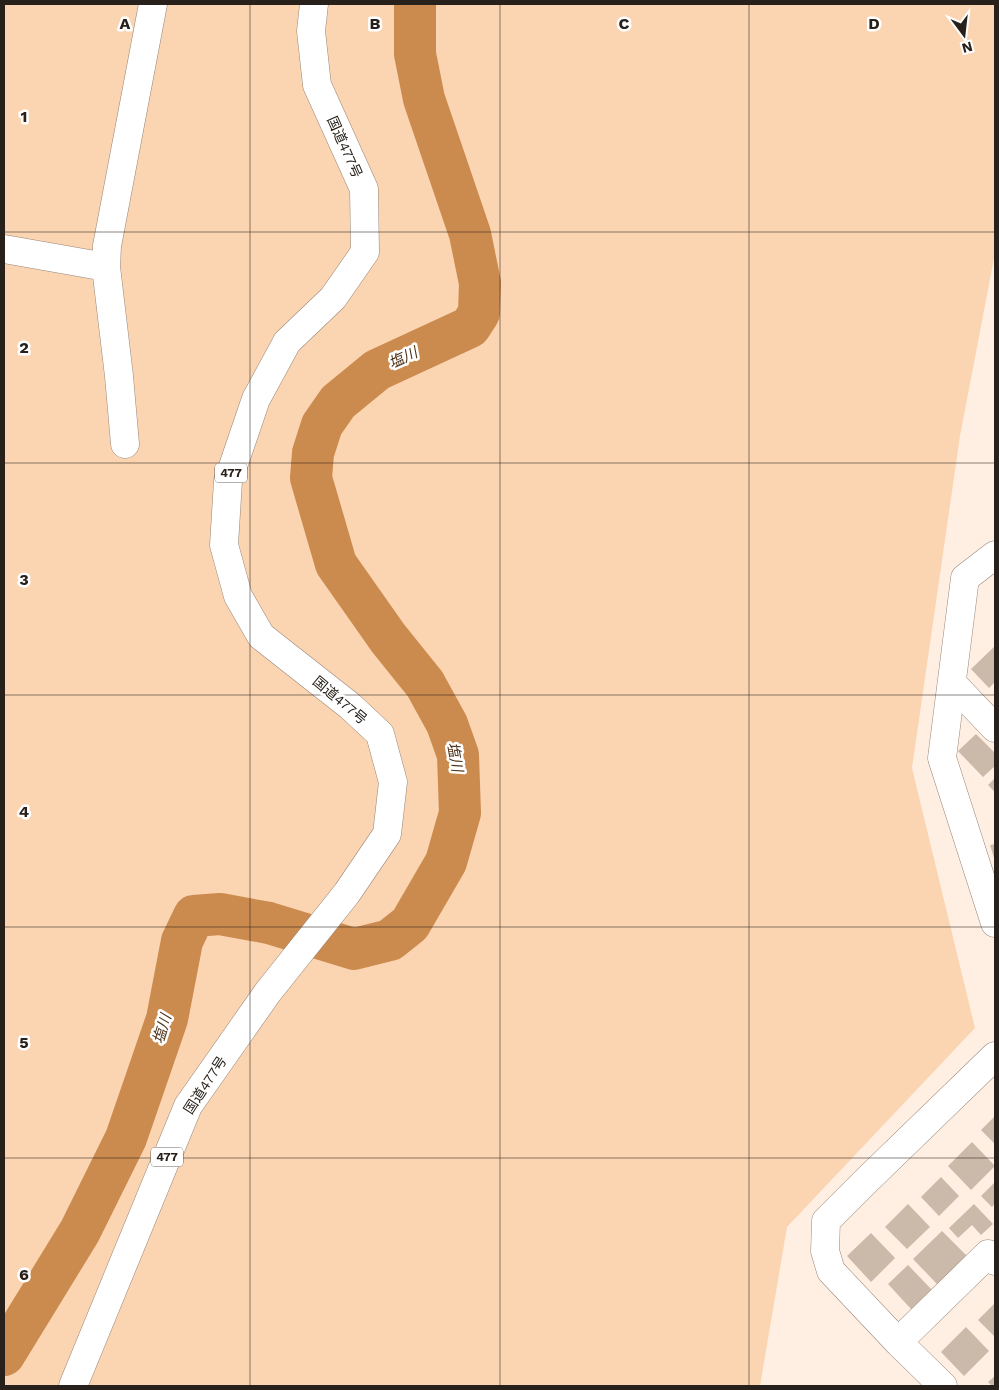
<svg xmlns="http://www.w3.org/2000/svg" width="999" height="1390" viewBox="0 0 999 1390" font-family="'Work Sans','Noto Sans JP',sans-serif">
<rect width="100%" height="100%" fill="#ffefe2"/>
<path fill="#fbd4b2" d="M4,4H995V253L960,436L912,768L975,1028L787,1227L760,1386H4Z"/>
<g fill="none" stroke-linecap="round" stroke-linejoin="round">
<path stroke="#cc8b4e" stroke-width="42" d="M4,1355L80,1231L126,1138L167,1019L182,941L194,916L220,914L269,923L354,949L390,940L410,924L446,862L460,813L458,755L447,724L425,684L388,638L336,564L311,478L313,453L322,425L338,402L377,370L470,327L479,313L480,283L470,234L424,99L415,54V4"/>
</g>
<path fill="#cbb9a9" d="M995,646V682L989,688L971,669Z
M976,734L995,753V766L983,777L958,751Z
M995,778V792L988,785Z
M995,844V861L990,845Z
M995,1116V1144L981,1130Z
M972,1142L995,1166L971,1190L948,1166Z
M941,1177L959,1196L939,1216L921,1197Z
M995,1182V1203L992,1207L981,1196Z
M908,1204L930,1227L907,1249L885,1227Z
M974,1204L993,1224L981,1235L972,1225L958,1238L949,1228Z
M942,1231L967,1256L937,1284L913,1259Z
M871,1233L895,1258L871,1282L847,1256Z
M908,1265L932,1290L912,1310L888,1284Z
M995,1303V1337L978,1320Z
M966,1327L989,1351L964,1376L941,1352Z
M995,1376V1386H992L988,1382Z"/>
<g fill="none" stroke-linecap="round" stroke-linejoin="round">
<defs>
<path id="minor" d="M4,249L106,267
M125,444L119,376L106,267L107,246L153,4
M995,555L965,578L942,758L995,923
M952,683L995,728
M898,1342L988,1254L995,1261
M943,1386L898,1342L831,1271L825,1251L826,1221L866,1181L995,1056"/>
<path id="highway" d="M73,1386L188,1106L268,992L347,893L387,834L393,782L380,734L350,706L261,636L238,596L224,545L228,481L256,399L287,342L333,298L365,252L364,189L317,85L311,31L314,4"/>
</defs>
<use href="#minor" stroke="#988678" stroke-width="29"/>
<use href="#highway" stroke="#988678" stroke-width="29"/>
<use href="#minor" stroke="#fff" stroke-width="28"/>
<use href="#highway" stroke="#fff" stroke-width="28"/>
</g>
<path fill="none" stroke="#28211b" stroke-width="1" stroke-opacity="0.55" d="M250,4V1386M500,4V1386M749,4V1386M4,232H995M4,463H995M4,695H995M4,927H995M4,1158H995"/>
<g text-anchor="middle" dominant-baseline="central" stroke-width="5" stroke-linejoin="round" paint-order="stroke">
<g fill="#fff" stroke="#68645f" stroke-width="1">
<rect x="215" y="463.5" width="32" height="19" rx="4"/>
<rect x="151" y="1147.5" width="32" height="19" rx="4"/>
</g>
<g font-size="12" font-weight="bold" fill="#28211b">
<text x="231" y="473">477</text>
<text x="167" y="1157">477</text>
</g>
<g font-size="14" fill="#28211b" stroke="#fff">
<text transform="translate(345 147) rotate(66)">国道477号</text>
<text transform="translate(340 700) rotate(40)">国道477号</text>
<text transform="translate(205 1085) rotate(-57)">国道477号</text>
</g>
<g font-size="15" font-style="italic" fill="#51351b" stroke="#fff">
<text transform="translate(403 358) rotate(-25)">塩川</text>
<text transform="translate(455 757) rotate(80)">塩川</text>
<text transform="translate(162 1029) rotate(-73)">塩川</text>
</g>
</g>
<g font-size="16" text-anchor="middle" font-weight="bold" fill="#28211b" stroke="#fff" stroke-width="5" stroke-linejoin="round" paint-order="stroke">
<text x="125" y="29">A</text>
<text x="375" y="29">B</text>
<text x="624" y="29">C</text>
<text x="874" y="29">D</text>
<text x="24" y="122">1</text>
<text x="24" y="353">2</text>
<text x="24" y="585">3</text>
<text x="24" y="817">4</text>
<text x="24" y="1048">5</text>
<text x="24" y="1280">6</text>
</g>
<rect width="999" height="1390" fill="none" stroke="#28211b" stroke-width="10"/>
<g transform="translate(964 35) rotate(165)" stroke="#ffffff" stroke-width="4" paint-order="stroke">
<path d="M0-4L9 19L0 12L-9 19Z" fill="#28211b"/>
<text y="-8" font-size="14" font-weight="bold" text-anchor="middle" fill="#28211b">N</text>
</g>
</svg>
